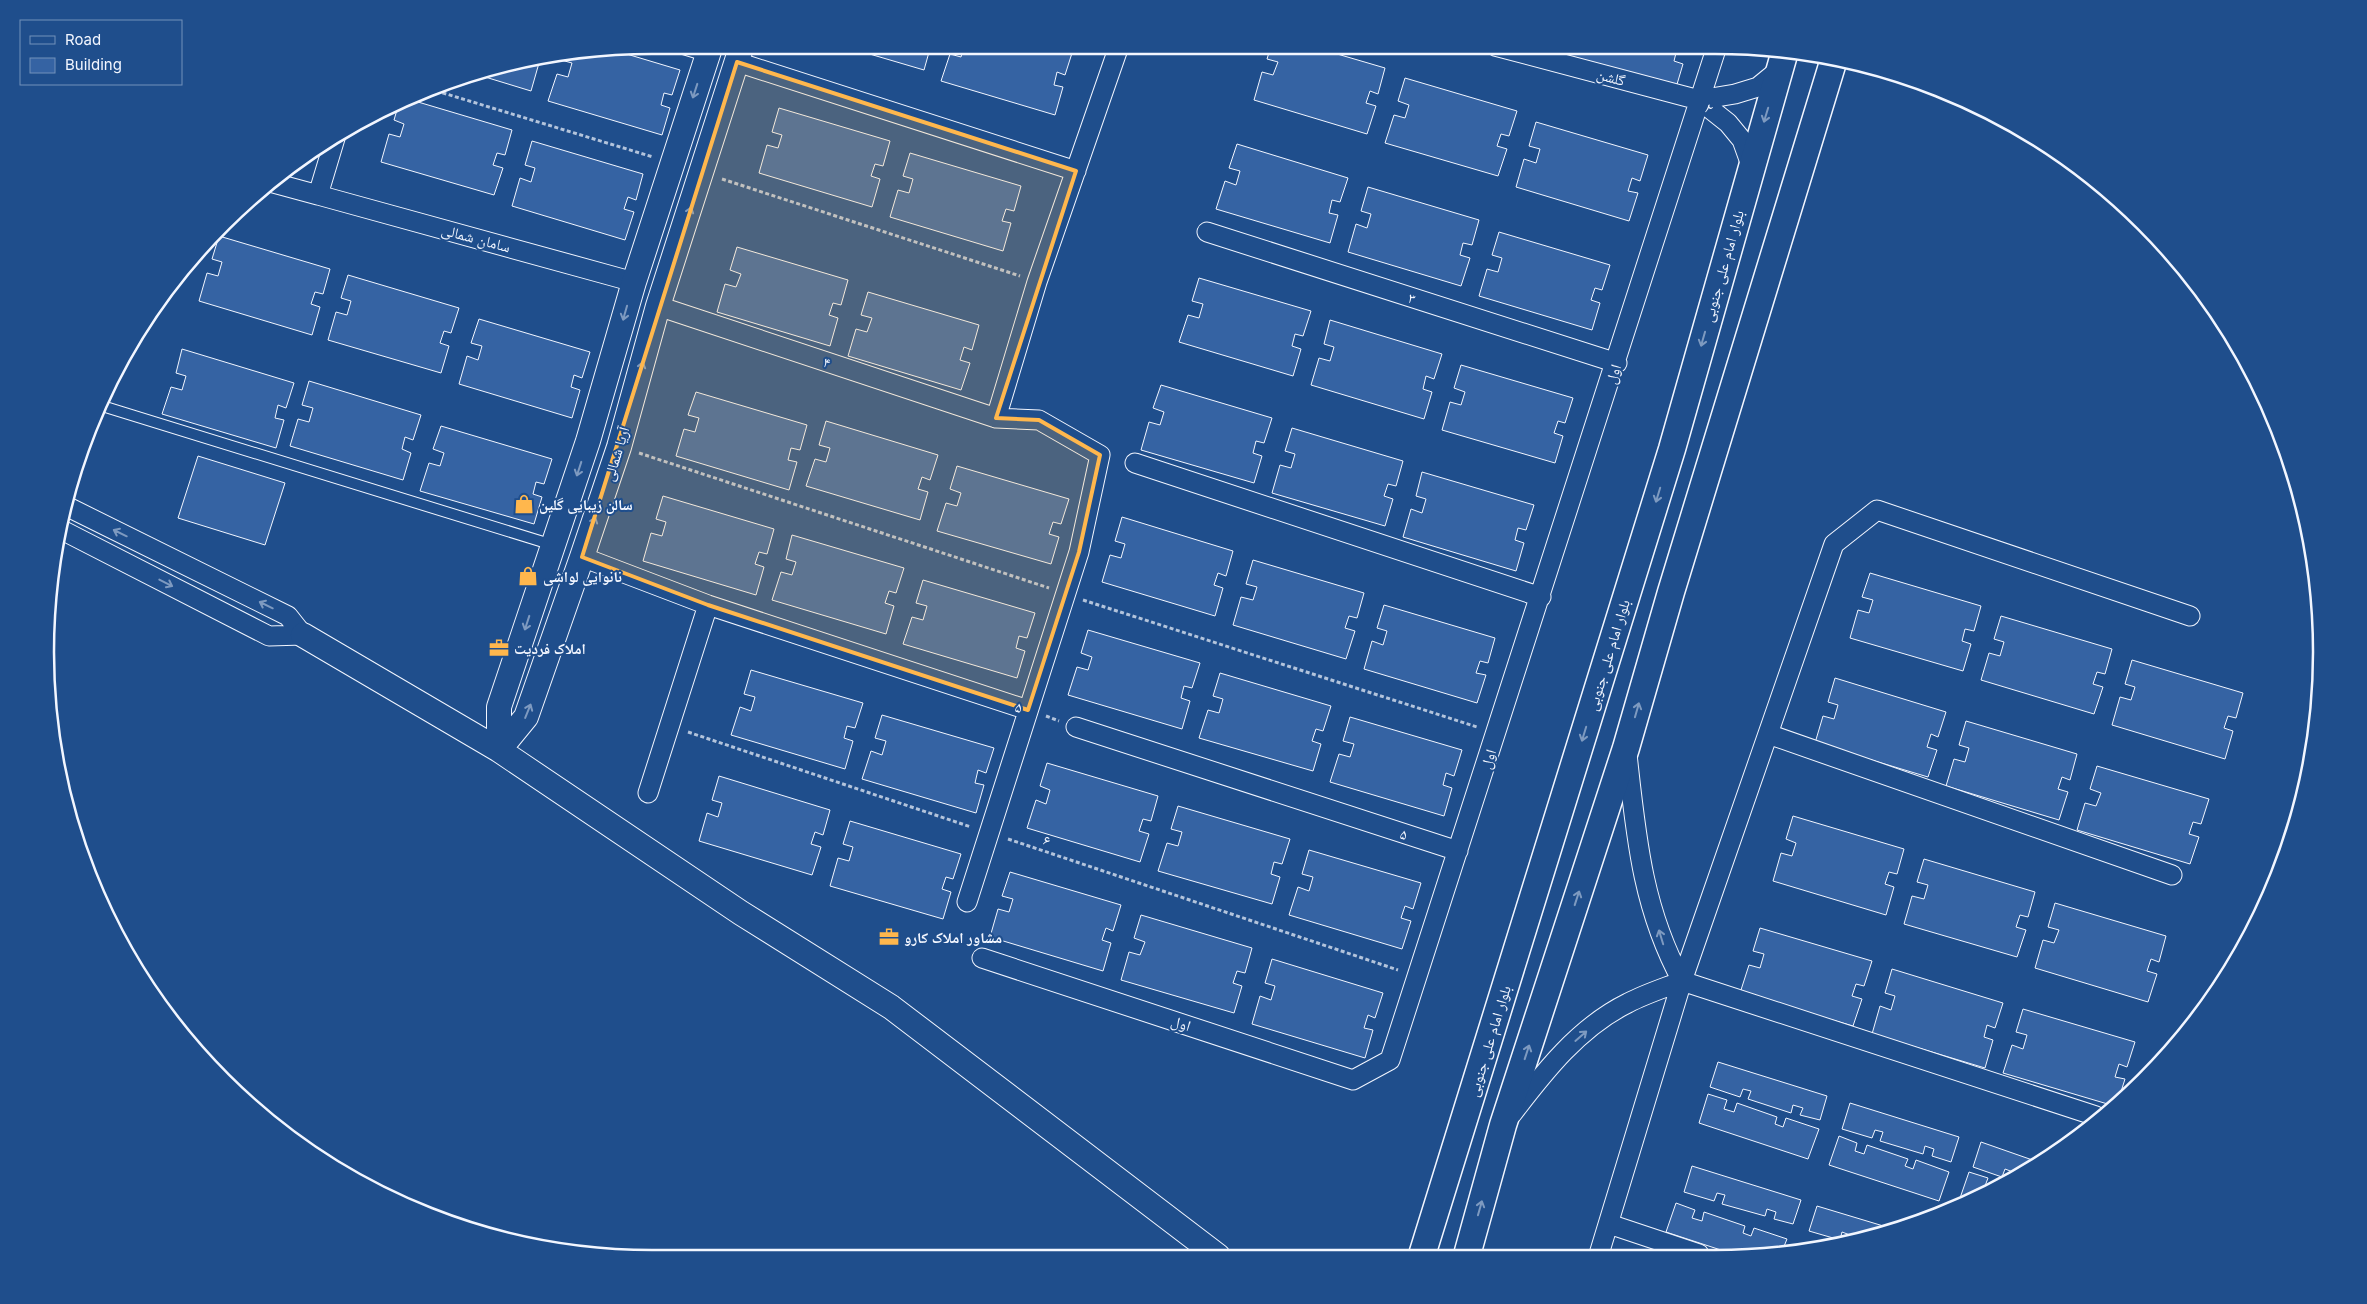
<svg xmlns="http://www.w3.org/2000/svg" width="2367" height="1304" viewBox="0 0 2367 1304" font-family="Inter,'Noto Naskh Arabic',sans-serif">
<rect width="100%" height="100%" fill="#1f4e8c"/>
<path fill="#3563a3" stroke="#f2f6ff" d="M839,45H931L924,70Z
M964,45H1059L1073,50L1065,75L1057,72L1054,85L1063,87L1055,115L941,81L950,54L961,57Z
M1271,46H1310L1385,68L1378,94L1370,91L1366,103L1376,106L1367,134L1254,100L1262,72L1273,75L1278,62L1267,59Z
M1565,46H1687L1685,51L1677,49L1674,61L1683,64L1675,91L1561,57Z
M610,49L680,70L672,95L664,93L661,105L670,108L662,135L548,101L557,74L568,77L572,63L561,60L563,54Z
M530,58V60L539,63L531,91L472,73Z
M1405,78L1517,111L1509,136L1501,134L1497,146L1507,149L1498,176L1385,143L1394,115L1405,118L1409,105L1398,101Z
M408,99L512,130L505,155L497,153L493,165L503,168L494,195L381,162L389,134L400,137L404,124L394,120L399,103Z
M779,108L890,141L883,166L875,164L871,176L880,179L872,207L759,173L767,145L778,148L782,135L772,132Z
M1536,122L1648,155L1640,181L1632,178L1628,191L1638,193L1629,221L1516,187L1524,159L1536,163L1540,149L1529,146Z
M532,141L643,174L636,200L628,197L624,209L634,212L625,240L512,206L520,178L531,182L535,168L525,165Z
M1237,144L1348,178L1340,202L1332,200L1329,213L1338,215L1330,243L1216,209L1225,181L1236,185L1240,171L1229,168Z
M910,153L1021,186L1014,211L1006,209L1002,221L1011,223L1003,251L890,217L898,190L909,193L913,179L903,176Z
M1368,187L1479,220L1472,245L1463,243L1460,255L1470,258L1461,286L1348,252L1356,224L1367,228L1371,214L1361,211Z
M1499,232L1610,265L1602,290L1595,288L1591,300L1600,303L1592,330L1479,296L1487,269L1498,272L1502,258L1492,255Z
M219,236L330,269L323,294L315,292L311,304L320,307L312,335L199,301L207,273L218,276L222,262L212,259Z
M737,247L848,280L841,305L833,303L829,315L838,318L830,346L717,312L725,284L736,287L741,274L730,270Z
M348,275L459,308L451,333L444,331L440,343L449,346L441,373L328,340L336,312L347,315L351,301L341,298Z
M1199,278L1311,311L1303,336L1295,334L1292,346L1301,349L1293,376L1179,342L1188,315L1199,318L1203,304L1192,301Z
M868,292L979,325L972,350L964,347L960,360L970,363L961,390L848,356L856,329L867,332L872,318L861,315Z
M479,319L590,352L582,378L574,375L571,387L580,390L572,418L459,384L467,356L478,360L482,346L471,343Z
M1330,320L1442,354L1434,379L1426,376L1423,389L1432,392L1424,419L1311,385L1319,358L1330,361L1334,347L1324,344Z
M182,349L294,383L286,408L278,405L275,418L284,420L276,448L162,414L171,387L182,390L186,376L176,373Z
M1461,365L1573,398L1565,423L1558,421L1554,433L1563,436L1555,463L1442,430L1450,402L1461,405L1465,392L1454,388Z
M309,381L421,415L413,440L405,437L402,449L411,453L403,480L290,446L298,419L309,422L313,408L302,405Z
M1161,385L1272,418L1264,443L1256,441L1253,453L1262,456L1254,483L1141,450L1149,422L1160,425L1164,412L1153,408Z
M696,392L807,425L800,450L791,448L788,460L797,462L789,490L676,456L684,429L695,432L699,418L688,415Z
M826,421L938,455L930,480L922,477L918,489L928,492L920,520L806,486L815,459L826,462L830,448L819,445Z
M441,426L552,459L544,484L536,482L533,494L542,497L534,524L420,491L429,463L440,466L444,453L433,449Z
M1292,428L1403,461L1396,486L1388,484L1384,496L1393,499L1385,526L1272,493L1280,465L1291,468L1295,454L1285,451Z
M198,456L285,483L265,545L178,518Z
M957,466L1069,499L1061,524L1053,522L1049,534L1059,537L1051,564L937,531L946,503L957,506L961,493L950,489Z
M1422,472L1534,505L1526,530L1518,528L1515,540L1524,543L1516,571L1403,537L1411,509L1422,513L1426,499L1416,496Z
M663,496L774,529L767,554L759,552L755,564L764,567L756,595L643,561L651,533L662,536L666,522L656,519Z
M1122,517L1233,551L1226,576L1218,573L1214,585L1223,588L1215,616L1102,582L1110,555L1121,558L1125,544L1115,541Z
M792,535L904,568L896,593L889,591L885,603L894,606L886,634L772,600L781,572L792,575L796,562L786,559Z
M1253,560L1364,593L1357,618L1349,616L1345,628L1355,631L1346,659L1233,625L1241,597L1253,600L1257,587L1246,584Z
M1870,573L1981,606L1974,631L1965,629L1962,641L1971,644L1963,671L1850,638L1858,610L1869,613L1873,600L1862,597Z
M923,580L1035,613L1027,638L1019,636L1016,648L1025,651L1017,678L903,644L912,617L923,620L927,606L916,603Z
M1384,605L1495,638L1488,663L1480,661L1476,673L1486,675L1477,703L1364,669L1372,641L1383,645L1387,631L1377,628Z
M2001,616L2112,649L2105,674L2097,672L2093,684L2103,687L2094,714L1981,680L1989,653L2000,656L2004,642L1994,639Z
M1088,630L1200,663L1192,688L1184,686L1181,698L1190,701L1182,729L1068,695L1077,667L1088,670L1092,657L1081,653Z
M2132,660L2243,693L2236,718L2228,716L2224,728L2233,731L2225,759L2112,725L2120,697L2131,700L2135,687L2125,684Z
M751,670L863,703L855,728L847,726L844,738L853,741L845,769L731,735L740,707L751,711L755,697L744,694Z
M1220,673L1331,706L1323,731L1316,729L1312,741L1321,744L1313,771L1199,738L1208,710L1219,713L1223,699L1213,696Z
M1835,678L1946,712L1938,737L1931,734L1927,747L1937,750L1928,777L1815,743L1823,716L1834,719L1838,705L1828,702Z
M882,715L994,748L986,773L978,770L975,783L984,785L976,813L862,779L871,751L882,755L886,741L875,738Z
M1350,717L1462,750L1454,776L1446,773L1443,785L1452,788L1444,816L1330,782L1339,754L1350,757L1354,744L1343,741Z
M1966,721L2077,754L2070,780L2062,777L2058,789L2068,792L2059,820L1946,786L1954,759L1965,762L1969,748L1959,745Z
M1047,763L1158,796L1151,821L1143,819L1139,831L1149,834L1140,862L1027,828L1036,800L1046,804L1050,790L1040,786Z
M2097,766L2209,799L2201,824L2193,822L2189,834L2199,837L2190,864L2077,830L2085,803L2096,806L2101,793L2090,789Z
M719,776L830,810L823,835L815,832L811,844L821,847L812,875L699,841L707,813L718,817L722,803L712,800Z
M1178,806L1290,839L1282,864L1274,862L1271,874L1280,877L1272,904L1158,871L1167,843L1178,846L1182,832L1171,829Z
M1793,816L1904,849L1897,874L1889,872L1885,884L1894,887L1886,915L1773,881L1781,853L1792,856L1796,843L1786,839Z
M850,821L961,854L953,879L946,877L942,889L951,892L943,919L830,886L838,858L849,861L853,847L843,844Z
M1309,850L1421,883L1413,909L1405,906L1401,918L1411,921L1402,949L1289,915L1298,887L1309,891L1313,877L1302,874Z
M1924,859L2035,892L2028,917L2020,915L2016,927L2026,930L2017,957L1904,924L1912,896L1924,899L1928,885L1917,882Z
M1010,872L1121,905L1113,931L1106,928L1102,940L1111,943L1103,971L990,937L998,909L1009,912L1013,899L1002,896Z
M2055,903L2166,936L2159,962L2151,959L2147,971L2157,974L2148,1002L2035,968L2043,940L2054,943L2059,930L2048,927Z
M1141,915L1252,948L1245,973L1237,971L1233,983L1242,986L1234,1013L1121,980L1129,952L1140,955L1145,942L1134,938Z
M1760,928L1872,961L1864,986L1856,984L1852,996L1862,999L1853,1026L1740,993L1749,965L1760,968L1764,954L1753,951Z
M1272,959L1383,993L1375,1018L1368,1015L1364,1028L1373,1030L1365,1058L1252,1024L1260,996L1271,1000L1275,986L1265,983Z
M1892,969L2003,1003L1995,1028L1987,1025L1984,1037L1993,1040L1985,1068L1872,1034L1880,1006L1891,1010L1895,996L1885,993Z
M2023,1009L2135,1042L2127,1067L2119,1064L2115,1077L2125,1079L2119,1098L2111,1105L2003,1073L2012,1045L2023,1049L2027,1035L2016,1032Z
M1718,1062L1827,1096L1820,1120L1800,1115L1803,1108L1793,1105L1791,1113L1748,1099L1751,1091L1743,1089L1740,1097L1710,1087Z
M1708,1094L1727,1100L1724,1109L1734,1112L1737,1103L1777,1117L1775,1124L1783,1127L1786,1118L1819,1129L1808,1159L1699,1123Z
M1850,1103L1959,1137L1951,1162L1932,1156L1934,1149L1925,1146L1923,1154L1880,1141L1883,1132L1875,1130L1872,1138L1842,1129Z
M1839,1136L1857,1143L1855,1151L1864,1154L1867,1145L1908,1159L1905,1166L1913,1169L1916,1160L1949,1172L1939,1201L1829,1165Z
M1981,1142L2041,1163L2011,1179L2013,1172L2005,1169L2002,1177L1973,1167Z
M1692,1166L1801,1200L1793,1224L1774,1219L1776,1212L1767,1209L1765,1216L1722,1204L1725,1195L1717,1193L1714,1201L1684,1192Z
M1969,1172L1988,1178L1985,1186L1992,1189L1966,1203L1959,1201Z
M1676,1203L1695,1210L1692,1218L1702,1221L1704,1212L1745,1226L1743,1233L1751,1236L1754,1228L1787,1239L1781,1254H1733L1666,1232Z
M1817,1206L1890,1228L1849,1239L1850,1235L1842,1232L1840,1240L1809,1231Z
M1805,1243L1819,1247L1802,1252Z"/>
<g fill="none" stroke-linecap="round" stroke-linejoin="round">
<defs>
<path id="service" d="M99,405L553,545"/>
<path id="minor" d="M685,45L708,52
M1495,46L1699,100L1728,123L1742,140L1751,165
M737,62L1076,171
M1699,100L1735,94L1758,87L1780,69
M270,182L318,195L336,135
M318,195L634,282
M1207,232L1617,363
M658,306L996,418
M1135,463L1541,597
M64,505L288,616L303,635
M60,529L269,636L303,635
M582,557L708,605L1028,710
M1076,727L1458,851
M1768,734L2172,875
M1627,754C1636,835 1642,908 1682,981
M648,793L708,605
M967,902L1079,552L1100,455L1039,420L996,418L1037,282L1119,46
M982,958L1353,1080L1390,1060L1717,46
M1512,1114C1544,1072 1579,1027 1628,1003C1645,994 1664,988 1682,981L2096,1116
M1609,1224L1699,1254
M1599,1254L1682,981L1834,544L1877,510L2190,616"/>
<path id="tertiary" d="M303,635L499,750L741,913L891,1007L1218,1256
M499,750L526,717L582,557L619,447L658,306L742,45
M499,750V707L588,441L634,282L711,45"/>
<path id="secondary" d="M1422,1255L1672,449L1785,51
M1467,1255L1503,1125L1626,748L1671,592L1834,59"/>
</defs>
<use href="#service" stroke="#f2f6ff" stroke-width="12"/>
<use href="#minor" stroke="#f2f6ff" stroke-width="21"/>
<use href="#tertiary" stroke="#f2f6ff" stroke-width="26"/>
<use href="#secondary" stroke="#f2f6ff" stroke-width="29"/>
<path stroke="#b3c4dc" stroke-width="3" stroke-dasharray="4 2.5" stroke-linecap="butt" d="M430,89L653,157
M722,179L1020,276
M639,453L1049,588
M1083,600L1477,727
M1046,716L1059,721
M688,732L971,827
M1008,839L1398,970"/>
<use href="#service" stroke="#1f4e8c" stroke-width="10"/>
<use href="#minor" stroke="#1f4e8c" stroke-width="19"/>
<use href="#tertiary" stroke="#1f4e8c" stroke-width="24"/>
<use href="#secondary" stroke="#1f4e8c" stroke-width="26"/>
</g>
<defs><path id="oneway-shaft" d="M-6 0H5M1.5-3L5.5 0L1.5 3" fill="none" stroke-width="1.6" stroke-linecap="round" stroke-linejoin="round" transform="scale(1.25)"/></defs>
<g stroke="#7e9ac0">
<use href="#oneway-shaft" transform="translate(695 91) rotate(108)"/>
<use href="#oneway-shaft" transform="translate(1766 115) rotate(107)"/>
<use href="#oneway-shaft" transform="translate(689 214) rotate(-72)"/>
<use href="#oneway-shaft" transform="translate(625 313) rotate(106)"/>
<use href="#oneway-shaft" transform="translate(1703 339) rotate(106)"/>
<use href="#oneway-shaft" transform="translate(641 369) rotate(-74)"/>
<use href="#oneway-shaft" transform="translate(579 469) rotate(108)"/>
<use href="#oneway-shaft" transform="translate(1658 495) rotate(107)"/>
<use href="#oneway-shaft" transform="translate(593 524) rotate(-71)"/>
<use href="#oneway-shaft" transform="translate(120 533) rotate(-154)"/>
<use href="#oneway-shaft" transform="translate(166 583) rotate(27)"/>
<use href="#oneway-shaft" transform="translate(266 605) rotate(-154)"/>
<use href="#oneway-shaft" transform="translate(527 623) rotate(108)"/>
<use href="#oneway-shaft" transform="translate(1637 710) rotate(-74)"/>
<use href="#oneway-shaft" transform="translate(528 711) rotate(-68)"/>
<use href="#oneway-shaft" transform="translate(1584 734) rotate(107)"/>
<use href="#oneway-shaft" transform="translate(1577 898) rotate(-72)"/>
<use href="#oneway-shaft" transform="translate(1661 937) rotate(-107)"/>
<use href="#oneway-shaft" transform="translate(1581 1036) rotate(-41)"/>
<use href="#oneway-shaft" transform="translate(1527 1052) rotate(-72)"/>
<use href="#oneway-shaft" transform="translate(1480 1208) rotate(-74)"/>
</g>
<path fill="#ffb74d" fill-opacity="0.2" stroke="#ffb74d" stroke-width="4" stroke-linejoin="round" d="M737,62L1076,171L996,418L1039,420L1100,455L1079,552L1028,710L708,605L582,557Z"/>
<defs>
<symbol id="shop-bare" viewBox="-9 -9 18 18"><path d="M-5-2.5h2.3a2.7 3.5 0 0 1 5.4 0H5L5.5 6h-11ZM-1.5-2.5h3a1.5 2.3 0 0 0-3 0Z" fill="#ffb74d" stroke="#1f4e8c" stroke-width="2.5" paint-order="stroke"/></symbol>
<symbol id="office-bare" viewBox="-9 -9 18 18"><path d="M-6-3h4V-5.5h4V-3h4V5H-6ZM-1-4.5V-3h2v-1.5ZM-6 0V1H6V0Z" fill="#ffb74d" stroke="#1f4e8c" stroke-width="2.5" paint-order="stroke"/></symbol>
</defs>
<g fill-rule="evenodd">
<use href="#shop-bare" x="510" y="490" width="28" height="28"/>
<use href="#shop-bare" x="514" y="562" width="28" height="28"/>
<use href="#office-bare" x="485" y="634" width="28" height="28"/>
<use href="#office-bare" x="875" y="923" width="28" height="28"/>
</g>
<g text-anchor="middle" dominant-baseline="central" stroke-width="4" stroke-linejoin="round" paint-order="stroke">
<g font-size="15" fill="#f2f6ff" stroke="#1f4e8c">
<text transform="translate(1611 77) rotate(15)">گلشن</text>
<text transform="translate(1709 108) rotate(38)">۲</text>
<text transform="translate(476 238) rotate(15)">سامان شمالی</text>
<text transform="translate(1723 266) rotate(-74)">بلوار امام علی جنوبی</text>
<text transform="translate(1412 298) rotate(18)">۳</text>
<text transform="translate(827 362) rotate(18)">۴</text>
<text transform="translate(1613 374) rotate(-72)">اول</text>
<text transform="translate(616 454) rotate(-73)">آریا شمالی</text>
<text transform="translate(1608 655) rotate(-73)">بلوار امام علی جنوبی</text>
<text transform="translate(1019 707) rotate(18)">۵</text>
<text transform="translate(1488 759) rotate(-72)">اول</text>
<text transform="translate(1404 834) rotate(18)">۵</text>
<text transform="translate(1047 840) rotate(19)">۶</text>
<text transform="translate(1181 1023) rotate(18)">اول</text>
<text transform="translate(1489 1041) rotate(-73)">بلوار امام علی جنوبی</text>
</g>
<g font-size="15" font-weight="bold" fill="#f2f6ff" stroke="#1f4e8c" text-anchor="start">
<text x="539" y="504">سالن زیبایی گلین</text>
<text x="543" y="576">نانوایی لواشی</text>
<text x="514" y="648">املاک فردیت</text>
<text x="904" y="937">مشاور املاک کارو</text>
</g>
</g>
<path d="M0 0H2367V1304H0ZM652 54H1715A598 598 0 0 1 2313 652V652A598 598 0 0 1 1715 1250H652A598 598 0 0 1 54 652V652A598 598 0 0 1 652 54Z" fill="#1f4e8c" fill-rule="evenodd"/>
<path fill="none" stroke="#f2f6ff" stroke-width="2.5" d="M652 54H1715A598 598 0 0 1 2313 652V652A598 598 0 0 1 1715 1250H652A598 598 0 0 1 54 652V652A598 598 0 0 1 652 54Z"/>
<rect x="20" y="20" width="162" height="65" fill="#1f4e8c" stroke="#7391ba"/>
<rect x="30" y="36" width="25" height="8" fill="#1f4e8c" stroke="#7391ba"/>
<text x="65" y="45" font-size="15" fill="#f2f6ff">Road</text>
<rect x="30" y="58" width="25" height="15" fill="#3563a3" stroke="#7391ba"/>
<text x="65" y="70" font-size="15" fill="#f2f6ff">Building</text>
</svg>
